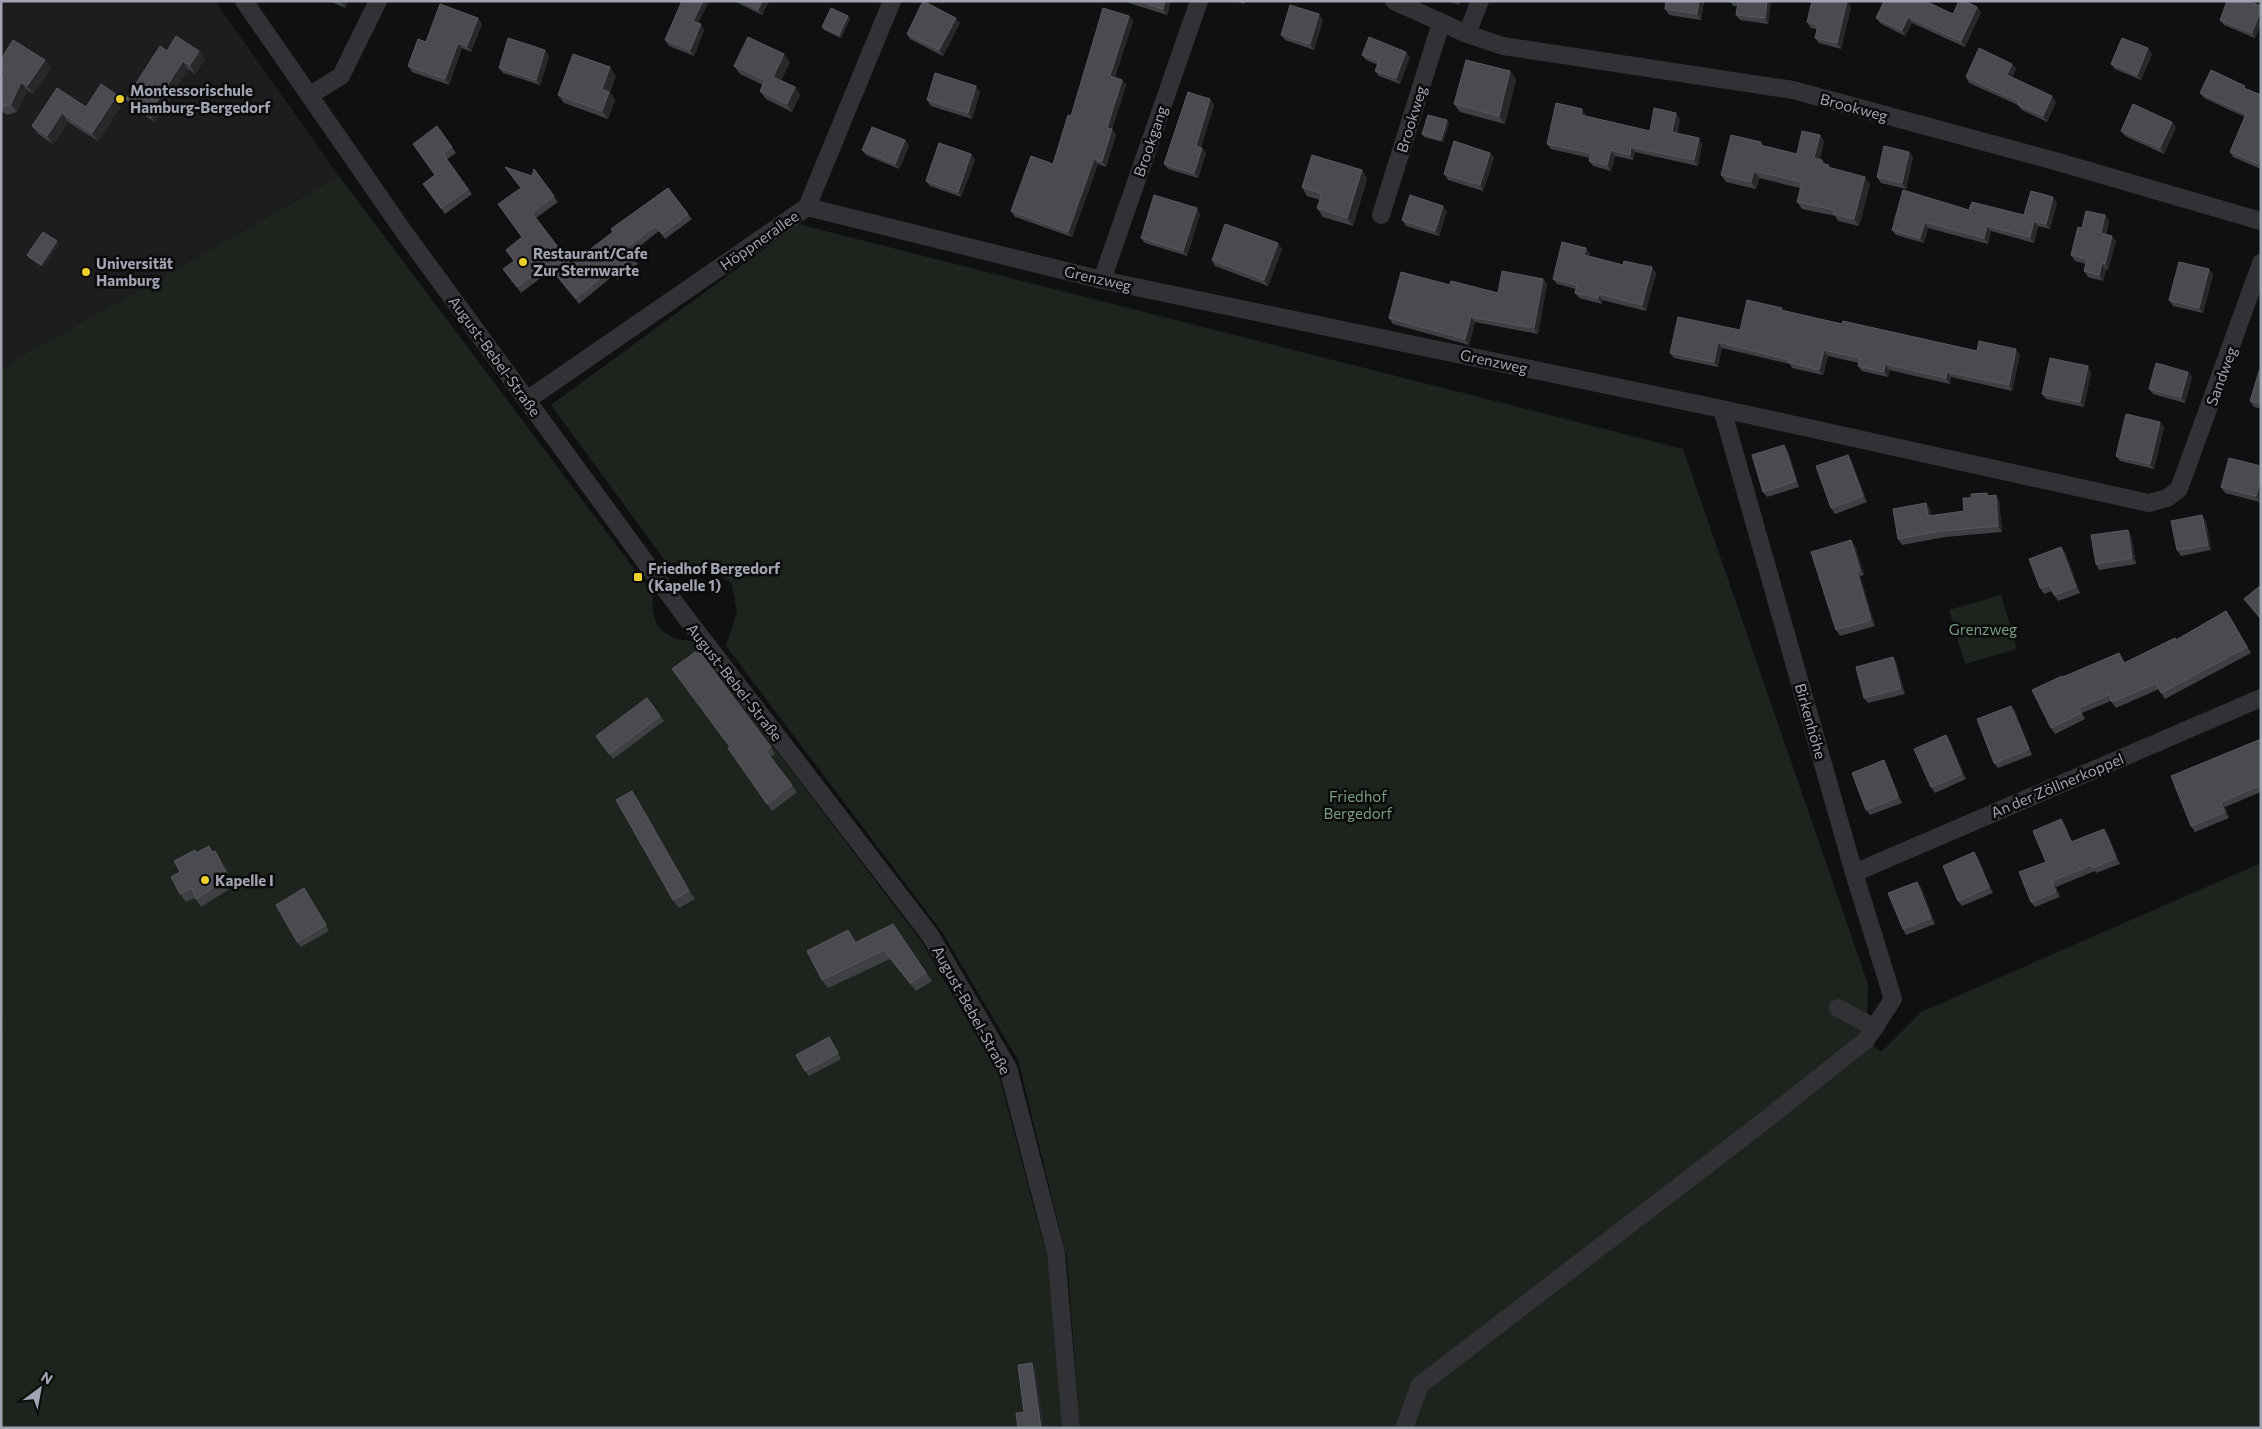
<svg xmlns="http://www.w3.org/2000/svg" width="2262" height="1429" viewBox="0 0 2262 1429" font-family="Commissioner,sans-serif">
<rect width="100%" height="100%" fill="#101012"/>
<path fill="#1d1c1e" d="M1,1H215L339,176L1,368Z"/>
<path fill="#1d241e" d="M339,176L653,594C649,624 663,640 693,641L921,941L998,1072L1048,1260L1062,1428H1V1025H3L1,1022V368Z
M798,224L1683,449L1868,984L1867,1022L1859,1034L1881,1052L1921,1012L2261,863V1428H1080L1067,1259L1018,1060L942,932L726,646L737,612L732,584L709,567L666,562L551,405Z
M2001,595L2017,649L1965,664L1949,610Z"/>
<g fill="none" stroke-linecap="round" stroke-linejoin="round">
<path stroke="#272c35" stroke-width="5.5" d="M1455,1L1458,2"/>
<path stroke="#313136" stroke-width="18" d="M244,1L404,232L684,615L930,935L1008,1068L1056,1253L1071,1428
M1394,1L1467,34L1503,46L1793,90L2055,161L2261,221
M1467,34L1480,1
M310,95L341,76L378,1
M807,207L1102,280L1722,409L2149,503L2167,498L2179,489L2261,263
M1381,215L1441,23
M1102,280L1199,1
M527,400L807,207L892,1
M1854,873L2261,698
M1838,1008L1875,1028
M1404,1428L1420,1385L1763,1122L1866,1040L1893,999L1854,873L1722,409"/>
</g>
<path fill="#3f4044" d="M330,1H348L345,8Z
M682,1H709L698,23L704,30L694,56L669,46L665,40Z
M734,1H769L762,15Z
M1128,1H1171L1167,15L1129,3Z
M1236,1H1245L1244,4Z
M1666,1H1704L1701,20L1669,15L1665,9Z
M1730,1H1771L1768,24L1740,20L1736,15L1737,6H1733Z
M2249,1L2255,38L2224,25L2220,20Z
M1851,7L1841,49L1819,43L1815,38L1817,29L1811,28L1807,22Z
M1981,12L1965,47L1912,23L1905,36L1880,23L1876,18Z
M848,16L850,19L841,38L824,30L822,27Z
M1129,16L1133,21L1115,77L1122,80L1126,85L1112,129L1116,135L1106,167L1098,164L1072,237L1015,217L1011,211L1053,164L1071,116Z
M478,18L482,24L471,52L462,48L449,85L412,72L408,66L426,42Z
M1323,20L1314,50L1285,40L1281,35Z
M960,23L943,56L910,39L907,34Z
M545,50L549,56L540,85L503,73L499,68Z
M167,51H199L205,59L195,74L188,69L155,122L132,107L126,99Z
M2152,54L2141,80L2115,69L2111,64Z
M1362,55L1410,57L1400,84L1379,76L1375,71L1378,65L1366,60Z
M1,59L51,68L33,94L27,90L17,112L7,115L1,111V78L3,76L1,73Z
M790,62L781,80L795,87L800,95L792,112L766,99L760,91L763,85L740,74L734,66Z
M2012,64L2016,69L2012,77L2056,102L2047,122L2022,110L2018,105L1969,83L1966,77Z
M616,76L610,92L615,100L608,119L564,103L558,95Z
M1516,79L1505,124L1460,112L1454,104Z
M57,88L86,107L117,95L123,103L98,141L68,122L53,144L38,134L32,126Z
M2248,90L2261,95V169L2233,157L2230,152L2245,117L2204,98L2200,93Z
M980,92L972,119L931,106L927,100Z
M1210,99L1214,105L1201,147L1206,153L1198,178L1168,169L1164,164Z
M1676,113L1680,119L1677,134L1702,144L1698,166L1635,152L1633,160L1615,156L1611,171L1593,166L1589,161L1590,158L1551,149L1547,144L1586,115V116L1650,131Z
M2172,122L2176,127L2164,154L2125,136L2121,131Z
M1449,123L1443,142L1424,137L1422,134Z
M437,126L456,153L447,159L472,194L445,214L423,184L435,175Z
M1820,135L1824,141L1820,159L1822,160L1825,164L1830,168L1870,184L1859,226L1838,221L1835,216L1802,209L1797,202L1800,188L1759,178L1756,189L1726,182L1721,175L1761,142L1763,146L1797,154Z
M905,140L909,146L899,169L866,155L862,150Z
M1909,152L1913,157L1906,189L1881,183L1877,177Z
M1490,153L1494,158L1483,191L1448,180L1444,174Z
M971,154L975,160L961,197L930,186L926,181Z
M534,169L558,202L536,218L571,264L613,232L668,188L692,219L665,239L659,231L630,254L638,264L617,280L614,275L579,304L551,270L521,293L503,269L514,261L522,237L521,188L532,176Z
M1362,170L1367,179L1353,226L1323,217L1317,208L1320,200L1307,196L1302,187Z
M2057,202L2050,229L2038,226L2034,243L1991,231L1988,244L1928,228L1924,243L1896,235L1892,230L1969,210L2024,215Z
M1447,211L1439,236L1406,226L1402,220Z
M1200,214L1187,256L1145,243L1141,238Z
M2105,215L2109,221L2106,234L2116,241L2108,270L2106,269L2103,281L2088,277L2084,271L2086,264L2075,261L2071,255L2082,228Z
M59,244L43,267L29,258L27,255Z
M1586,248L1590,254L1589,256L1656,273L1646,311L1602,300V304L1579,298L1575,293L1576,289L1557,284L1553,279Z
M1282,249L1268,286L1215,266L1212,260Z
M2209,269L2213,275L2203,313L2173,306L2169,300Z
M1543,279L1547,284L1538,334L1475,322L1469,345L1393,324L1389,318L1450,285L1498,293Z
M1784,311L1842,324L1977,351L2020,355L2012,391L1951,377L1950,384L1889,370L1888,377L1862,371L1858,366L1859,363L1828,356L1823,375L1792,368L1790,364L1722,348L1718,367L1674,358L1670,353L1740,330Z
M2261,371V409L2254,407L2250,401Z
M2091,372L2084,407L2046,399L2042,394Z
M2188,372L2192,377L2185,403L2153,394L2149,389Z
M2164,427L2154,469L2120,461L2116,456Z
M1788,451L1799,487L1767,497L1763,492Z
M1848,455L1851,460L1867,502L1835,514L1831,508Z
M2261,466V498L2260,502L2225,493L2221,487Z
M1987,493L1989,496L1996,495L1999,501L2002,532L1945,537L1902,545L1898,539L1926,503L1930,509L1931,516L1964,511L1971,498Z
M2202,515L2206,521L2211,550L2181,556L2177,550Z
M2131,535L2136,564L2099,570L2096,564Z
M1855,546L1864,575L1860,576L1875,626L1840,636L1836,630Z
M2061,547L2065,552L2080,593L2058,601L2054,595L2052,591L2044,594L2040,588Z
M2226,611L2251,653L2165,699L2159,689L2116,708L2111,701L2082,713L2085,719L2055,734L2051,728L2064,677L2119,653L2125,663L2176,640Z
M1893,657L1896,662L1905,694L1868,703L1864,698Z
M647,698L664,721L613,759L596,736Z
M2015,711L2032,755L1998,768L1994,763Z
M1946,735L1950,741L1966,779L1935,793L1931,787Z
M2261,739V792L2225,807L2229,818L2195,832L2191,826Z
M730,747H771L775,754L770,757L797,792L772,811L728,748Z
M1887,766L1902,803L1870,815L1866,810Z
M632,791L638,799L695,899L679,908L673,900Z
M2061,819L2065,825L2072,842L2108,835L2120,864L2096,873L2095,871L2056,887L2060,897L2035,907L2031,902Z
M195,850L197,853L213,852L221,859L232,881L228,890L201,907L195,898L186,902L180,894V872Z
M1974,852L1978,858L1993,893L1962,906L1958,901Z
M1921,887L1935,924L1906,935L1903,929Z
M304,888L329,931L301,947L297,942Z
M893,924L932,981L916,991L890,959L828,988L822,980L848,930L856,942Z
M829,1037L841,1059L809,1076L805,1071Z"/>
<path fill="#28282b" d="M342,1H348L345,8L341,2Z
M703,1H709L697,26L693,21Z
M762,1H769L762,15L758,10Z
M1165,1H1171L1167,15L1163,9Z
M1699,1H1704L1701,20L1697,14Z
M1767,1H1771L1768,24L1765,18Z
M1847,1L1851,7L1841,49L1837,43Z
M1977,7L1981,12L1965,47L1961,41Z
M2261,10V25L2255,38L2252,33Z
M1319,14L1323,20L1314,50L1310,44Z
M848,16L850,19L841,38L839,35Z
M1129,16L1133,21L1114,81L1110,76Z
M1908,17L1912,23L1905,36L1902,30Z
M478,18L482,24L471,52L467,46Z
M956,18L960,23L943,56L939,50Z
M701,24L704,30L694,56L690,50Z
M458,43L462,48L449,85L445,79Z
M2148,48L2152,54L2141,80L2137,75Z
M545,50L549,56L540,85L536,80Z
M199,51L205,59L195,74L190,65Z
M1406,52L1410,57L1400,84L1396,78Z
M784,54L790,62L779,85L773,77Z
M45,60L51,68L33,94L27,86Z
M183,61L188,69L155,122L149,114Z
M2012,64L2016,69L2011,80L2007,75Z
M610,67L616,76L610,92L615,100L608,119L602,111V89Z
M1510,71L1516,79L1505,124L1499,116Z
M1122,80L1126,85L1111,133L1107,128Z
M21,82L27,90L17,112L11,104Z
M976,86L980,92L972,119L968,113Z
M795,87L800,95L792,112L787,104Z
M117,95L123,103L98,141L92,133Z
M2052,96L2056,102L2047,122L2043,116Z
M1210,99L1214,105L1200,151L1196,146Z
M1582,109L1586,115L1585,120L1581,115Z
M62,113L68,122L53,144L47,136Z
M1676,113L1680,119L1676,138L1672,132Z
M1447,120L1449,123L1443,142L1441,140Z
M2172,122L2176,127L2164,154L2160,148Z
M1112,129L1116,135L1106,167L1102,161Z
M1820,135L1824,141L1819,165L1814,158Z
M1699,138L1702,144L1698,166L1694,160Z
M905,140L909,146L899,169L895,164Z
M1631,147L1635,152L1633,160L1630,155Z
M1202,148L1206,153L1198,178L1194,173Z
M1611,150L1615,156L1611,171L1607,165Z
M1909,152L1913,157L1906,189L1902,183Z
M1490,153L1494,158L1483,191L1480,185Z
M971,154L975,160L961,197L958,192Z
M2261,158V168L2258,164Z
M1094,159L1098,164L1072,237L1068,232Z
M1362,170L1367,179L1353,226L1347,218Z
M1754,171L1759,178L1756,189L1751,182Z
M1865,177L1870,184L1859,226L1854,219Z
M2053,197L2057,202L2050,229L2046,224Z
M1443,206L1447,211L1439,236L1435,231Z
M1197,208L1200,214L1187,256L1183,251Z
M2105,215L2109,221L2104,238L2101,233Z
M2034,221L2038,226L2034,243L2030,237Z
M1925,222L1928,228L1924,243L1920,238Z
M1987,226L1991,231L1988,244L1984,238Z
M2112,236L2116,241L2108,270L2105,264Z
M57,241L59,244L43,267L41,265Z
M1278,243L1282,249L1268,286L1264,280Z
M1586,248L1590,254L1588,261L1584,255Z
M2102,263L2106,269L2103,281L2099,275Z
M1652,267L1656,273L1646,311L1642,305Z
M2209,269L2213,275L2203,313L2199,308Z
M1543,279L1547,284L1538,334L1534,328Z
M1599,294L1602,300V304L1598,298Z
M1471,317L1475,322L1469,345L1465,339Z
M1718,342L1722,348L1718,367L1714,362Z
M2016,349L2020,355L2012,391L2009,385Z
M1824,350L1828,356L1823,375L1819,370Z
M1885,364L1889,370L1888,377L1884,372Z
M2088,366L2091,372L2084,407L2080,402Z
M1947,372L1951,377L1950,384L1946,378Z
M2188,372L2192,377L2185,403L2181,397Z
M2160,422L2164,427L2154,469L2150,464Z
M1784,445L1788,451L1799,487L1796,481Z
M1848,455L1851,460L1867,502L1863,496Z
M2261,478V498L2260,502L2256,496Z
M1996,495L1999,501L2002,532L1998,526Z
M1926,503L1930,509L1932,522L1928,516Z
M2202,515L2206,521L2211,550L2208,545Z
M2128,530L2131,535L2136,564L2132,558Z
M1851,540L1855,546L1864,575L1860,570Z
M2061,547L2065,552L2080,593L2076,587Z
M1857,571L1860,576L1875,626L1871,620Z
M2226,611L2230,616L2251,653L2247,647Z
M1893,657L1896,662L1905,694L1901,688Z
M2011,706L2015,711L2032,755L2029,749Z
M1946,735L1950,741L1966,779L1962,774Z
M1884,760L1887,766L1902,803L1898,797Z
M632,791L638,799L695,899L689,891Z
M2221,802L2225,807L2229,818L2225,812Z
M2061,819L2065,825L2075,848L2071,842Z
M2104,829L2108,835L2120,864L2116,858Z
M215,851L221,859L232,881L228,890L222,882Z
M1974,852L1978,858L1993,893L1989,887Z
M2052,881L2056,887L2060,897L2056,892Z
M1917,882L1921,887L1935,924L1931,918Z
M1032,1363L1036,1368L1044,1428H1041Z"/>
<path fill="#4a4a50" stroke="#58585f" d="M682,1H703L693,21L701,24L690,50L665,40Z
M741,1H762L758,10Z
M923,1L956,18L939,50L907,34Z
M1138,1H1165L1163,9Z
M1666,1H1699L1697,14L1665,9Z
M1738,1H1767L1765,18L1736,15Z
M1812,1H1847L1837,43L1815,38L1818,25L1807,22Z
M1884,1H1925L1953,14L1959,1H1965L1977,7L1961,41L1908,17L1902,30L1876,18Z
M2227,1H2249L2261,6V10L2252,33L2220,20Z
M440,4L478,18L467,46L458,43L445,79L408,66L418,39L426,42Z
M1290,5L1319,14L1310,44L1281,35Z
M831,8L848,16L839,35L822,27Z
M1103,8L1129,16L1110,76L1122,80L1107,128L1112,129L1102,161L1094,159L1068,232L1011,211L1031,156L1053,164L1068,115L1071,116Z
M176,36L199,51L190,65L183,61L149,114L126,99L160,46L167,51Z
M748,37L784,54L773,77L795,87L787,104L760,91L765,80L734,66Z
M1369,37L1406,52L1396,78L1375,71L1379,61L1362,55Z
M508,38L545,50L536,80L499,68Z
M2122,38L2148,48L2137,75L2111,64Z
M13,40L45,60L27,86L21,82L11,104L2,107L1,78L6,72L1,70V59Z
M1979,48L2012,64L2007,75L2052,96L2043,116L2018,105L2019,102L1966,77Z
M573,54L610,67L602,89L609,92L602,111L558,95Z
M1466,60L1510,71L1499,116L1454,104Z
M2211,70L2245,86L2244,88L2261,95V158L2258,164L2230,152L2246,114L2200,93Z
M935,73L976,86L968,113L927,100Z
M101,84L117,95L92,133L62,113L47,136L32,126L57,88L86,107Z
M1188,92L1210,99L1196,146L1202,148L1194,173L1164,164Z
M1556,103L1582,109L1581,115L1650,131L1654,108L1676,113L1672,132L1699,138L1694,160L1631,147L1630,155L1611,150L1607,165L1589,161L1591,153L1547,144Z
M2133,104L2172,122L2160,148L2121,131Z
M1428,115L1447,120L1441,140L1422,134Z
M437,126L452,147L443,154L468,189L441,208L423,184L435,175L413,144Z
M872,127L905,140L895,164L862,150Z
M1802,131L1820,135L1814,158L1822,160L1821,163L1829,165L1828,167L1865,177L1854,219L1834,214V210L1797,202L1802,182L1754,171L1751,182L1721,175L1731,135L1761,142L1760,145L1797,154Z
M1454,141L1490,153L1480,185L1444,174Z
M939,143L971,154L958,192L926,181Z
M1884,146L1909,152L1902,183L1877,177Z
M1312,155L1362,170L1347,218L1317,208L1322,194L1302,187Z
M505,167L532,176L534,169L554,196L532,213L571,264L613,232L611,229L668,188L688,214L662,234L655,226L626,248L634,258L613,274L610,270L576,298L548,264L517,287L503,269L514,261L506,250L522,237L498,204L521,188Z
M1903,190L1969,210L1972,202L2024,215L2031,191L2053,197L2046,224L2034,221L2030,237L1987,226L1984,238L1925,222L1920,238L1892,230Z
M1154,195L1197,208L1183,251L1141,238Z
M1410,195L1443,206L1435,231L1402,220Z
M2086,211L2105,215L2101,233L2112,236L2105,264L2102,263L2099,275L2084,271L2087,259L2071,255L2078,227L2082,228Z
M1225,224L1278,243L1264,280L1212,260Z
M43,232L57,241L41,265L27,255Z
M1562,242L1586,248L1584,255L1623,265L1624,261L1652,267L1642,305L1599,294L1598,298L1575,293L1577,285L1553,279Z
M2179,262L2209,269L2199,308L2169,300Z
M1502,271L1543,279L1534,328L1471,317L1465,339L1389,318L1401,272L1450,285L1451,281L1498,293Z
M1747,300L1782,308L1781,310L1842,324L1843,321L1977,351L1979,341L2016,349L2009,385L1947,372L1946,378L1885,364L1884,372L1858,366L1860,358L1824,350L1819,370L1788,362L1789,360L1718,342L1714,362L1670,353L1678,317L1740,330Z
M2050,358L2088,366L2080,402L2042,394Z
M2156,363L2188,372L2181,397L2149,389Z
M2259,371H2261V404L2250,401Z
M2126,414L2160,422L2150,464L2116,456Z
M1784,445L1796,481L1763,492L1752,455Z
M1848,455L1863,496L1831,508L1816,466Z
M2229,458L2261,466V478L2256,496L2221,487Z
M1987,493V496L1996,495L1998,526L1941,531L1898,539L1893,509L1926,503L1928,516L1964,511L1963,498H1971V494Z
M2202,515L2208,545L2177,550L2171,521Z
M2128,530L2132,558L2096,564L2091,535Z
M1851,540L1860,570L1857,571L1871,620L1836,630L1811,552Z
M2061,547L2076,587L2054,595L2050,585L2040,588L2029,559Z
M2261,585V619L2244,599Z
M2226,611L2247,647L2161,693L2156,683L2112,702L2109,695L2078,708L2081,713L2051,728L2032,690L2062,676L2063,677L2119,653L2124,663L2175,638L2176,640Z
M698,650L771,747L766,751L792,785L767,804L728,748L730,747L672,669Z
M1893,657L1901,688L1864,698L1856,667Z
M647,698L660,716L609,754L596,736Z
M2011,706L2029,749L1994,763L1977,719Z
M1946,735L1962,774L1931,787L1914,749Z
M2261,739V785L2221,802L2225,812L2191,826L2171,776Z
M1884,760L1898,797L1866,810L1852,773Z
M632,791L689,891L673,900L616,800Z
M2061,819L2071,842L2104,829L2116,858L2092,868L2091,865L2052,881L2056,892L2031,902L2019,872L2046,862L2033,831Z
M209,846L212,852L215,851L226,872L222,882L196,899L192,888L180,894L171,877L180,872L174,861L195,850L196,853Z
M1974,852L1989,887L1958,901L1943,866Z
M1917,882L1931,918L1903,929L1888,893Z
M304,888L326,925L297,942L276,905Z
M893,924L926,973L910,983L884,950L822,980L807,951L848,930L855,943Z
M829,1037L838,1053L805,1071L796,1055Z
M1032,1363L1041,1428H1018L1016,1413L1024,1412L1018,1365Z"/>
<g fill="#eed02c" stroke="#0b0b0c" stroke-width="2">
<circle cx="120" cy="99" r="5"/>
<circle cx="523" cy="262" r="5"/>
<circle cx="86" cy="272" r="5"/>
<rect x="633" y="572" width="10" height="10" rx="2.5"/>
<circle cx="205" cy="880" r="5"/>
</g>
<g text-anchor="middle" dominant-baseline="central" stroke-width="5" stroke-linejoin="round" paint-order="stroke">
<g font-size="15" font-weight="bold" fill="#a1a4b2" stroke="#0b0b0c" text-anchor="start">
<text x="130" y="90">Montessorischule<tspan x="130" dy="17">Hamburg-Bergedorf</tspan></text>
<text x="533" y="253">Restaurant/Cafe<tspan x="533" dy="17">Zur Sternwarte</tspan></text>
<text x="96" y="263">Universität<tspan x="96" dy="17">Hamburg</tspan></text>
<text x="648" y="568">Friedhof Bergedorf<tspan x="648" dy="17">(Kapelle 1)</tspan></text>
<text x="215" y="880">Kapelle I</text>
</g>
<g font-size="15" fill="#a1a4b2" stroke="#0b0b0c">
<text transform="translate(1854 107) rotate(15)">Brookweg</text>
<text transform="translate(1411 119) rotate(-73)">Brookweg</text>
<text transform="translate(1150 141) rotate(-71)">Brookgang</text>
<text transform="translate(759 240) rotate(-35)">Höppnerallee</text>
<text transform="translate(1098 278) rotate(13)">Grenzweg</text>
<text transform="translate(495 356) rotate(54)">August-Bebel-Straße</text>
<text transform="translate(1494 361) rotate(12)">Grenzweg</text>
<text transform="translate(2221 376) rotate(-70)">Sandweg</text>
<text transform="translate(735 682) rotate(52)">August-Bebel-Straße</text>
<text transform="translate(1811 721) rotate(74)">Birkenhöhe</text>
<text transform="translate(2057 785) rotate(-23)">An der Zöllnerkoppel</text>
<text transform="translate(972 1010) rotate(61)">August-Bebel-Straße</text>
</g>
<g font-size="15" fill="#789d81" stroke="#0b0b0c">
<text x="1983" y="629">Grenzweg</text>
<text x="1358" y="796">Friedhof<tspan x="1358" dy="17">Bergedorf</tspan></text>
</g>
</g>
<rect width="2262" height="1429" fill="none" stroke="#a1a4b2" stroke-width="5"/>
<g transform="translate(40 1389) rotate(32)" stroke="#0b0b0c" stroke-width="4" paint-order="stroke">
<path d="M0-4L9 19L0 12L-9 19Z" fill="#a1a4b2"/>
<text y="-8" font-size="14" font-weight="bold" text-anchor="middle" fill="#a1a4b2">N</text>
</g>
</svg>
